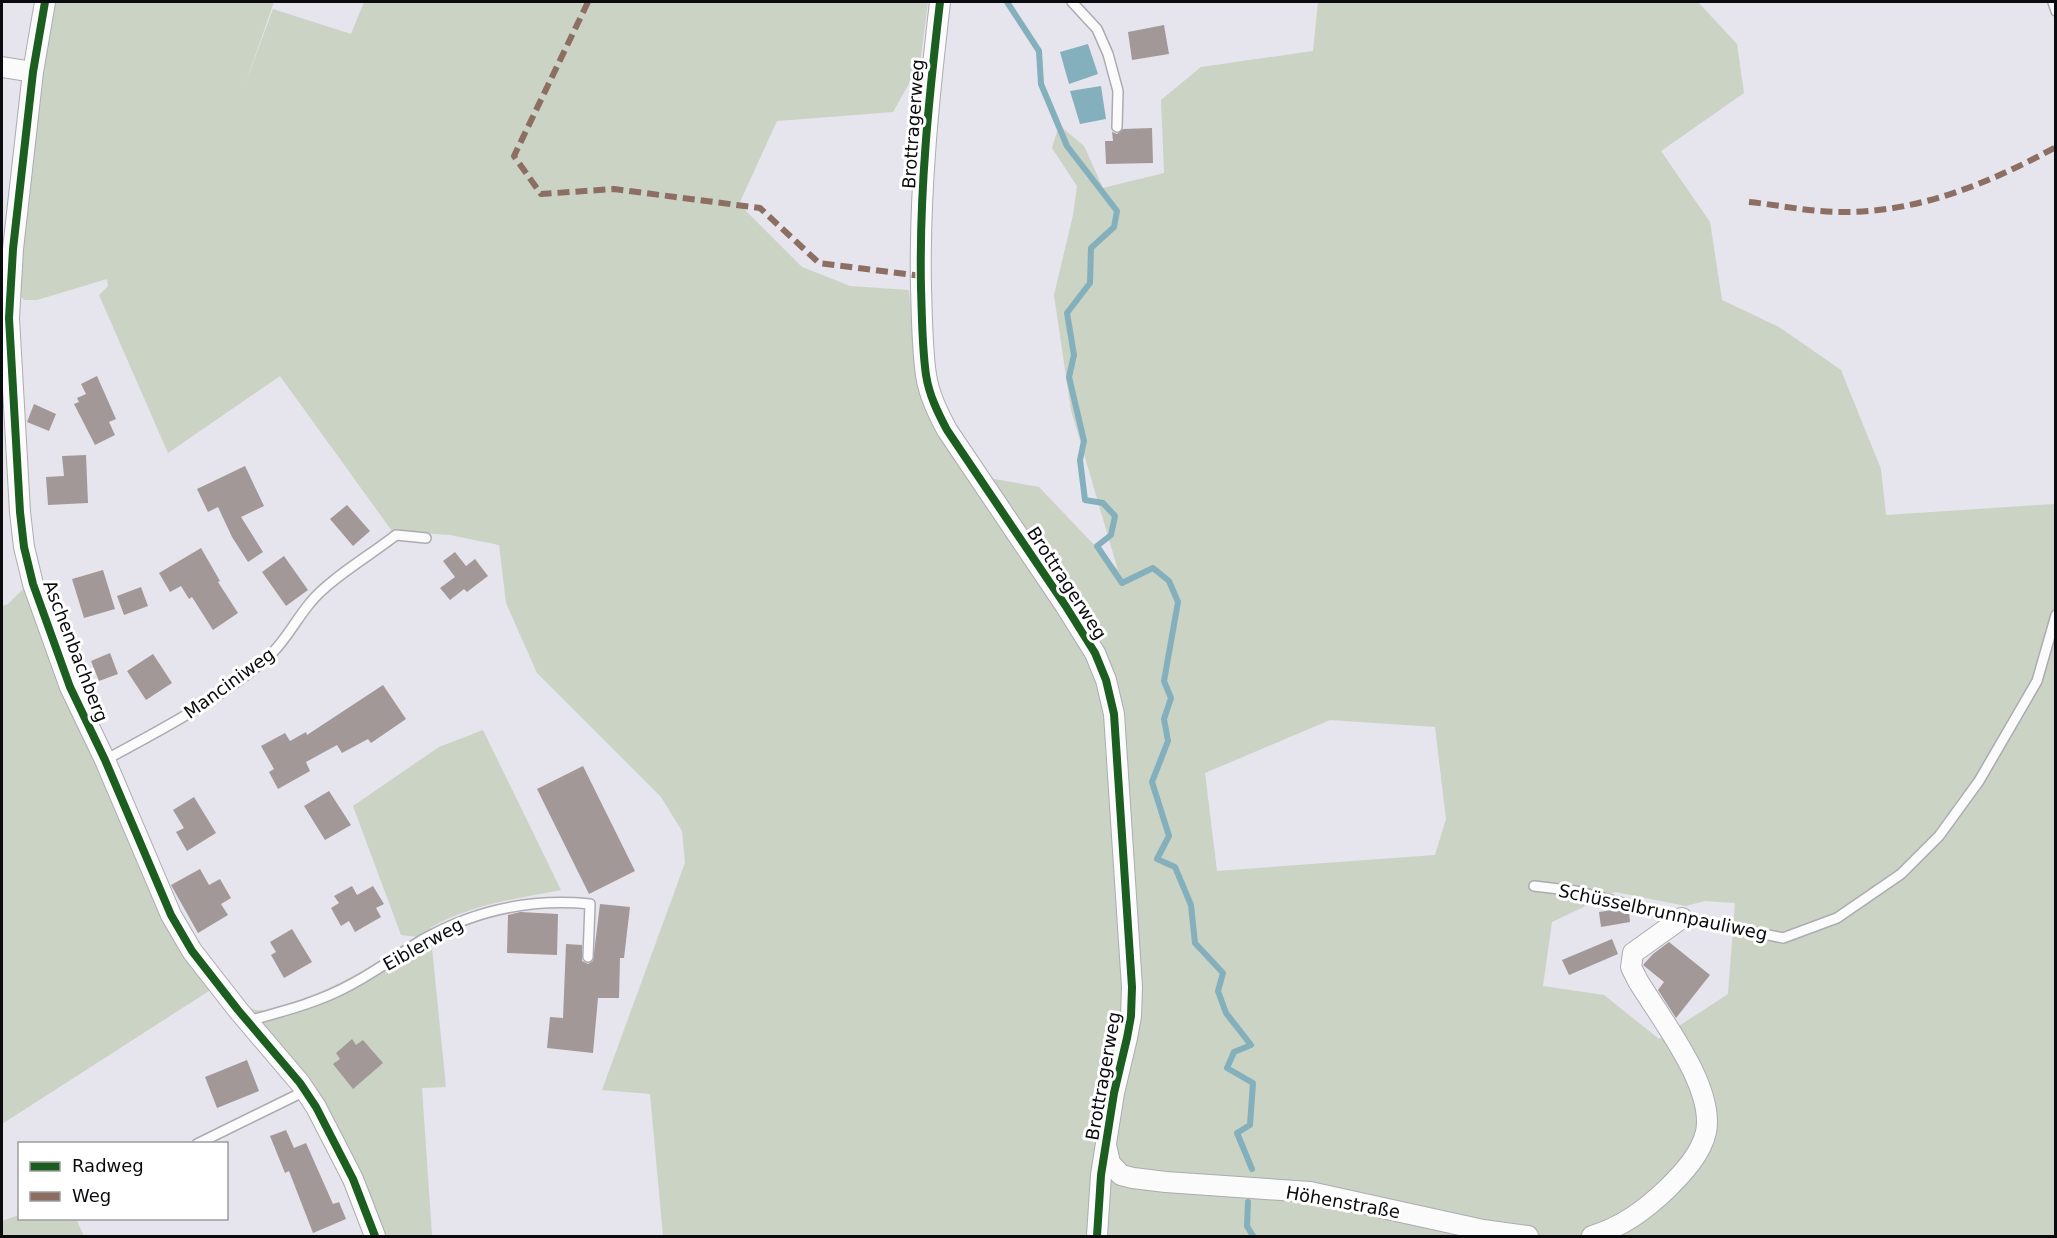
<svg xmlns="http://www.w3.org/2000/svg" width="2057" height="1238" viewBox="0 0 2057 1238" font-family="'DejaVu Sans',sans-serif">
<rect width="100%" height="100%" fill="#e6e4ec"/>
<path fill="#cad3c4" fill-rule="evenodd" d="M52,2H274L245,85L273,9L351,34L364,2H928L920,64L893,112L777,121L739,204L802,267L850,286L909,290L917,383L945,438L972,475L1039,487L1118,570L1071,410L1054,295L1073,215L1077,186L1052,148L1059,125L1084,146L1103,188L1164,173L1161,100L1201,67L1313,51L1318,2H1698L1737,44L1744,93L1661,151L1710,222L1722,300L1779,327L1841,370L1881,469L1886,515L2055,504V1236H663L650,1094L602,1090L685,863L682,831L661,797L537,673L506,603L499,545L450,535L392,531L280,376L168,453L99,295L108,286L107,279L37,300H24L15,290ZM1330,720L1435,727L1446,819L1435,855L1217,871L1205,773ZM1615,892L1686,906L1705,901L1735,903L1728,994L1659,1039L1604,995L1543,986L1552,922Z
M26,586L212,989L2,1124V606L8,604Z
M483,730L561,890C516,899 471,904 430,928L446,1087L422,1088L432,1236H367L323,1133L246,1006C260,1015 276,1008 290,1003C340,987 374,964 418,937L401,935L353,806L439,747Z
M19,1215L20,1218L76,1219L84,1236H2V1221Z"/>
<path fill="#83b0bc" d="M1088,44L1098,74L1069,84L1060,52Z
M1101,86L1106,119L1080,124L1070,91Z"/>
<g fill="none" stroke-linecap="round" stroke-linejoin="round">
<path stroke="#83b0bc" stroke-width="6" d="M1007,2L1039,51L1041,84L1067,146L1117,211L1114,227L1091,248L1090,283L1067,313L1074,355L1069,377L1084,441L1080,460L1085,500L1103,503L1115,516L1111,535L1097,546L1122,583L1153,568L1169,581L1178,602L1164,681L1171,698L1164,719L1168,741L1152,782L1169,836L1157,859L1175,867L1191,905L1195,943L1223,973L1218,991L1226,1013L1251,1045L1234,1052L1227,1068L1253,1083L1250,1125L1237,1133L1252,1169
M1248,1202L1247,1226L1253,1236"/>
</g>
<path fill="#a29898" d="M1164,25L1169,54L1132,60L1128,32Z
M1152,128L1153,163L1106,164L1105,141H1113L1112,132L1117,134L1123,129Z
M97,376L116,419L109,422L115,435L95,445L74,404L79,402L77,398L86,394L81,384Z
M34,404L56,414L49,431L27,422Z
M86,455L88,503L48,505L46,477L64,476L62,456Z
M245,466L264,506L241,517L263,552L248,562L232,537L218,507L208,512L197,489Z
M347,505L370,531L353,546L330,519Z
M201,548L220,581L218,582L238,613L213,630L192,597L189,599L181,586L170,592L159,573Z
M455,552L466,566L475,559L488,576L467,592L464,589L450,600L440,588L455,577L443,561Z
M284,556L308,590L286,606L262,572Z
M103,570L115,609L84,618L72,579Z
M141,587L148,606L124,615L117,596Z
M110,653L118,674L99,681L91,661Z
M153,654L172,683L146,700L127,671Z
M383,685L406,719L371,743L368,739L342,753L337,745L306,762L310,771L278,789L269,772L274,769L261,746L285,733L290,741L306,732L307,735Z
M583,766L635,871L589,894L537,789Z
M329,791L351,825L325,840L304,806Z
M194,797L216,833L187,851L176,832L184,828L173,810Z
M200,869L209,885L220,879L231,898L221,904L228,915L198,933L171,885Z
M352,886L357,895L373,886L384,904L376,908L381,917L355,932L349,921L341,926L331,908L339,903L334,896Z
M600,904L630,907L624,958H620L619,998H598L593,1053L547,1048L550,1017L563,1018L566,944L582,945V961L588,964L593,961Z
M1619,909L1629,912L1630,922L1601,927L1599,912Z
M520,912L558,914L557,955L507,953L508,915Z
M292,929L312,962L284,978L271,955L276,952L270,942Z
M1612,939L1618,954L1569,975L1562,960Z
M1669,942L1710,975L1676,1018L1658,990L1664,982L1643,965L1653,954Z
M352,1039L356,1045L363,1040L383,1063L353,1089L333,1064L340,1059L336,1053Z
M247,1060L259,1091L217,1108L205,1077Z
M286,1130L294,1148L306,1143L333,1204L339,1202L346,1219L313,1233L289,1171L285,1173L270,1136Z"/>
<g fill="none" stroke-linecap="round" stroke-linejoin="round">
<defs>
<path id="service" d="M1072,2L1097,29L1108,54L1118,91L1117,127
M2053,2L2056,11
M105,760C159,731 222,698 268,657C285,642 295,621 310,603C328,580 372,554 396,535L426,538
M1534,886L1576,891L1654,911L1783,938L1837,918L1901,874L1939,836L1979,781L2037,681L2056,615
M248,1021C284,1011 320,1002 352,984C377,971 399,954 422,940C475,910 530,898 590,904L588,957
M197,1144L305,1091"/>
<path id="minor" d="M45,2L33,72L13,249L9,318L20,512L24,547L33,584L70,687L105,760L171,915L192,951L238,1010L300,1083L316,1107L353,1179L375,1236
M940,2C929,97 919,192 921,288C922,317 922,347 926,375C929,395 938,413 947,430L1065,605L1095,653L1106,680L1114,714L1132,987L1131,1016L1127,1038L1114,1093L1101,1175L1097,1236
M2,67L33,72
M1106,1145L1110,1163L1121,1175L1133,1178L1166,1182L1310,1192L1483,1230L1528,1236
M1592,1236C1622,1227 1645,1210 1668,1188C1683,1173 1701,1154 1706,1132C1715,1087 1661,1019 1638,981L1631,967L1633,953L1682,918"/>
</defs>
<use href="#service" stroke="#adabb2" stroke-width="12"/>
<use href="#minor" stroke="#adabb2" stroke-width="22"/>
<use href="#service" stroke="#fbfbfc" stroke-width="9"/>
<use href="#minor" stroke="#fbfbfc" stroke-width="20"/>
<path stroke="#8d6e63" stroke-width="6" stroke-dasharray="12 6" stroke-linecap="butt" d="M588,2L514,156L541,194L614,189L760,208L819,263L921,276
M1749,202C1779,205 1810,212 1841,212C1917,213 1990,183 2056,147"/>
<defs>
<path id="cycleway" d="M45,2L33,72L13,249L9,318L20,512L24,547L33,584L70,687L105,760L171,915L192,951L238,1010L300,1083L316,1107L353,1179L375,1236
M940,2C929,97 919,192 921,288C922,317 922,347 926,375C929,395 938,413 947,430L1065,605L1095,653L1106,680L1114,714L1132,987L1131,1016L1127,1038L1114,1093L1101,1175L1097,1236"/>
</defs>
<use href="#cycleway" stroke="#fff" stroke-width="11"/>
<use href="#cycleway" stroke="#1b5e20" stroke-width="8"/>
</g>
<g text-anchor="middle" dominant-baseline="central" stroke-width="6" stroke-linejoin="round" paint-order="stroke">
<g font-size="18" fill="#0b0b0f" stroke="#fff">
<text transform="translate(913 124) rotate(-86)">Brottragerweg</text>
<text transform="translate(1067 583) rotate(57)">Brottragerweg</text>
<text transform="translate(76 651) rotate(69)">Aschenbachberg</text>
<text transform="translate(229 683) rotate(-36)">Manciniweg</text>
<text transform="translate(1663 912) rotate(12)">Schüsselbrunnpauliweg</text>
<text transform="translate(423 944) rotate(-29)">Eiblerweg</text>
<text transform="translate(1103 1076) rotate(-80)">Brottragerweg</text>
<text transform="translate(1343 1202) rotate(10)">Höhenstraße</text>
</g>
</g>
<rect width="2057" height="1238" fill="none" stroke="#0b0b0f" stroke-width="6"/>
<rect x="18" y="1142" width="210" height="78" fill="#ffffff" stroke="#9d9d9f" stroke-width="1.5"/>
<rect x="30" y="1162" width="30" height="9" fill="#1b5e20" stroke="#9d9d9f" stroke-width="1.5"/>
<text x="72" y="1172" font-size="18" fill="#0b0b0f">Radweg</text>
<rect x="30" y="1192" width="30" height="9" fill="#8d6e63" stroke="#9d9d9f" stroke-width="1.5"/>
<text x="72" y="1202" font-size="18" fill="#0b0b0f">Weg</text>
</svg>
